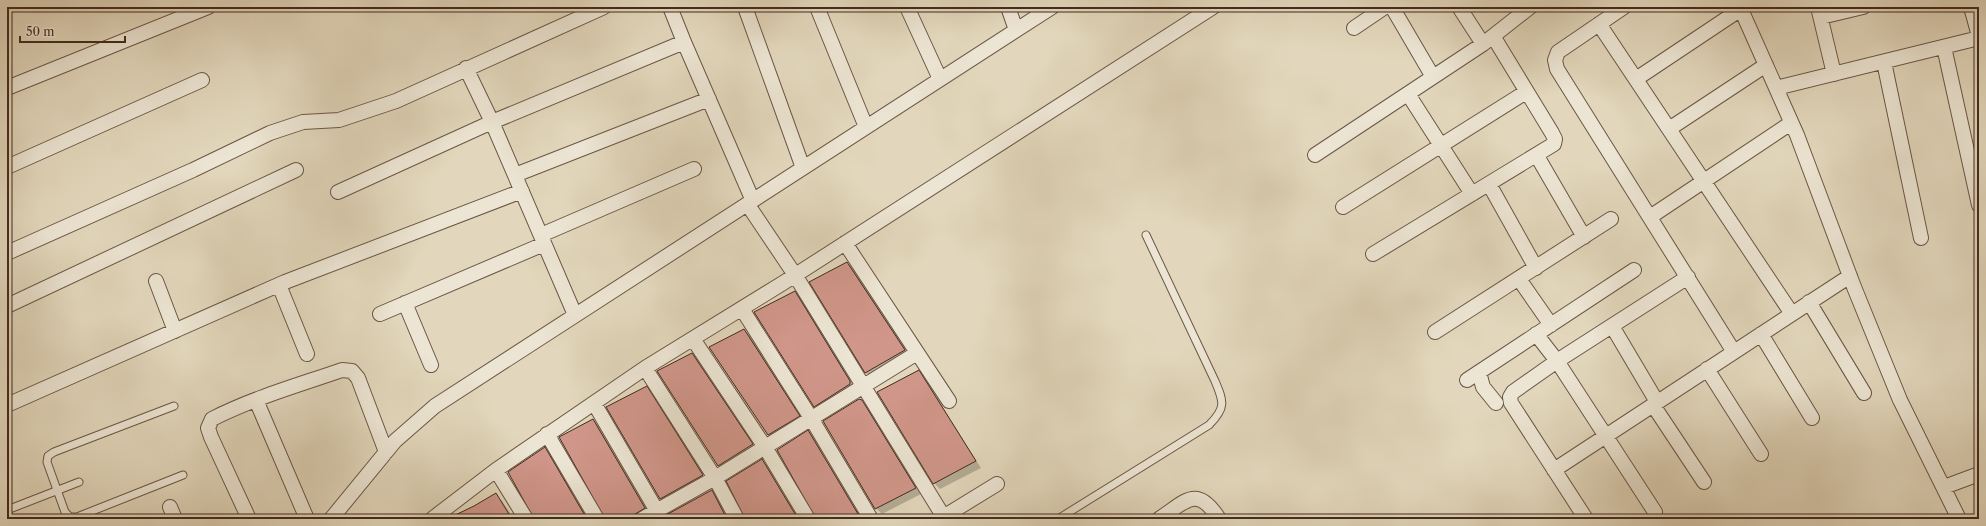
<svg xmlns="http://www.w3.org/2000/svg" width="1986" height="526" viewBox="0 0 1986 526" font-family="'Libre Caslon Text',serif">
<rect width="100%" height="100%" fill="#e2d7bc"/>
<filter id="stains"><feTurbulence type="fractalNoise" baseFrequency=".005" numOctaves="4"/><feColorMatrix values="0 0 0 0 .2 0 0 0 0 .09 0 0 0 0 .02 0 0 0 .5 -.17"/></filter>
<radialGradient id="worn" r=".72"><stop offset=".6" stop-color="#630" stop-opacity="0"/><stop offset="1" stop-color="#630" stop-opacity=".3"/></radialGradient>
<path fill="#0003" d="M847,263L853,269L911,356L872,379L866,373L810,282Z
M795,292L801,298L856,388L821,412L815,406Z
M744,330L750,336L805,422L774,441L768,435L710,348Z
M692,354L698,360L758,451L724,472L718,466L659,372Z
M918,371L924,377L981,468L940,489L934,483Z
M646,388L652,394L708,481L667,505L661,499Z
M861,401L868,407L921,494L882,514L876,508Z
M593,420L599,426L650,514L643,519H606Z
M808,431L814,437L863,519H816Z
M545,448L551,454L589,519H535Z
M762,460L768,466L800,519H746Z
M711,491L717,497L729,519H669Z
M496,495L502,501L514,519H456Z"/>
<path fill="#d0968a" stroke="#432b1e" d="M847,262L905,350L865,373L809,282Z
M795,291L850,381V384L814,407L754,312Z
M744,329L800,416L768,435L709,347Z
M692,353L753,444L718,466L657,371Z
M919,370L976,461L933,484L877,392Z
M647,386L703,475L660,499L606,407Z
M859,399L862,400L916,488L875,509L823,421Z
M593,419L645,508L635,514L634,519H605L559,437Z
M808,430L861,519H816L777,450Z
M545,447L587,519H534L508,472Z
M762,459L798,519H745L726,481Z
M712,490L727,519H669L668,514Z
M496,493L512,519H447L474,506Z"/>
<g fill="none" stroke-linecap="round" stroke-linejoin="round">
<defs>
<path id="lane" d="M174,406L54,452L48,456L47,462L65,512L70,517H77L183,475
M7,510L79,482
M1058,519L1209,425C1226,408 1224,402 1215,381L1146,235"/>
<path id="street" d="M670,7L684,42L753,201
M745,7L803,168
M817,7L866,127
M907,7L940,79
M1008,7L1016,30
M1392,7L1433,77
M1459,7L1483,44
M1624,7L1558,52L1555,60L1557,69L1734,352
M1740,7L1797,135L1854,287L1900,400L1959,519
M1818,7L1834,74
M1971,7L1979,36
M1821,17L1863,7
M1599,24L1792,314
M1354,28L1385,7
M1944,47L1979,205
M1884,62L1921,238
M466,68L492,122L575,315
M1636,79L1741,9
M7,88L208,7
M1776,88L1979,38
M1408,94L1472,194
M1669,129L1766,65
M1315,155L1483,44L1530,7
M1537,156L1584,237
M7,167L202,80
M515,175L709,99
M1489,184L1536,268
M338,192L492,122L684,42
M748,205L795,275L945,519
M1343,207L1526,92
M1650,217L1791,123
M541,235L694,169
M845,243L949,401
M7,253L193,170L270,133L303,122L339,120L396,101L604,7
M1373,254L1554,144L1555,139L1552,133L1493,36
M1519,279L1551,325
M156,281L175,331
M279,285L307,354
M1809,302L1864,393
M405,303L431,365
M7,306L296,170
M742,309L811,418L871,519
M380,314L544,244
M1612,326L1657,402
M1435,332L1611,219
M1536,334L1557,361L1655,512
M1761,334L1812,418
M693,339L765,447L808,519
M645,368L715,478L737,519
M1707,369L1761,454
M1479,372L1483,387L1496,403
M1467,380L1634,270
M256,400L307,519
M594,403L661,518
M7,405L285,282L522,191
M1653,405L1704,482
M547,434L597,519
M496,470L526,519
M1554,470L1850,276
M1944,487L1979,474
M170,507L175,519
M249,519L211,437L208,428L212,419C253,398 299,385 342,370L352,371L358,378L386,452
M331,519L395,441L435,406L1052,7
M432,519L496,470L645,368L783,283L1213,7
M642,519L715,478L917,353
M940,519L997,484
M1159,519C1186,501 1197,484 1219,519
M1586,519L1511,403L1510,397L1513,392L1557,361L1688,277"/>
</defs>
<use href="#lane" stroke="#6b5646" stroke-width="9"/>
<use href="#street" stroke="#6b5646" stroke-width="16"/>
<use href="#lane" stroke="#ece5d3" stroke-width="7"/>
<use href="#street" stroke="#ece5d3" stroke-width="14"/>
</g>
<rect width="1986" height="526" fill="none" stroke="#e2d7bc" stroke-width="24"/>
<rect x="8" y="8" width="1970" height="510" fill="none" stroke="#432b1e" stroke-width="2"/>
<rect x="12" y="12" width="1962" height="502" fill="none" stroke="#432b1e"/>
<path d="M20 36v6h105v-6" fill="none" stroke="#432b1e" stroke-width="2"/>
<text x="26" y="36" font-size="12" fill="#432b1e" stroke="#ece5d3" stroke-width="3" paint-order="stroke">50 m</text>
<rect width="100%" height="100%" filter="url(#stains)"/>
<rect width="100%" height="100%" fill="url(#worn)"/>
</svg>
